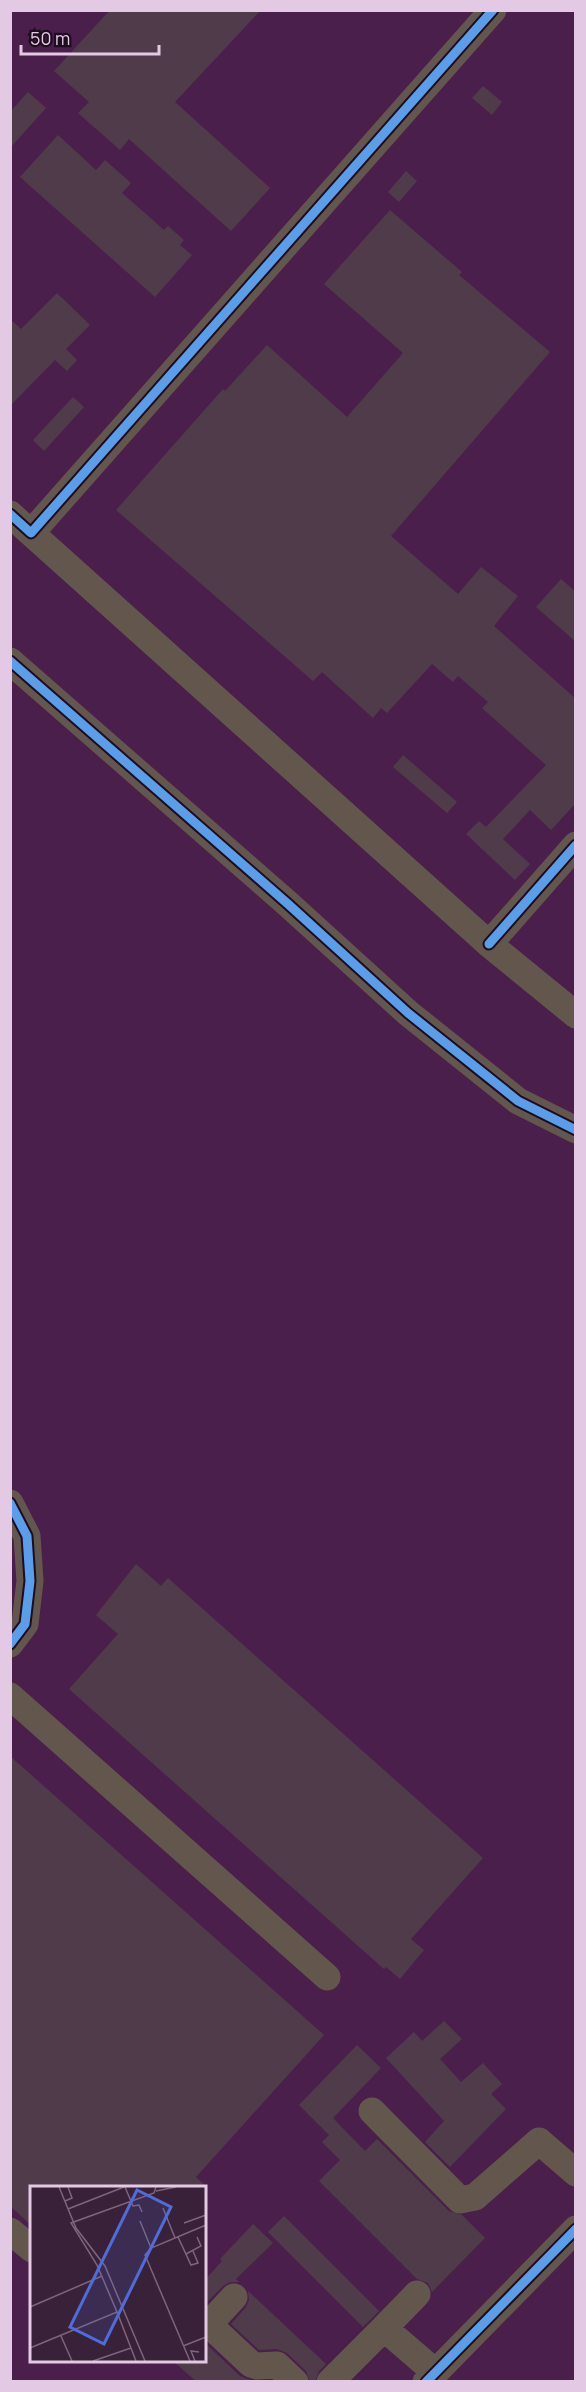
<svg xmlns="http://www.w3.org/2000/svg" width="586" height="2392" viewBox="0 0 586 2392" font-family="Manrope,sans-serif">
<rect width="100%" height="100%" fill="#392239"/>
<path fill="#4b1f4c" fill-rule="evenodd" d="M11,11H575V2381L11,2382ZM32,2188H204V2360H32Z"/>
<path fill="#503b4b" d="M110,10H261L175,102L270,188L231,231L129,139L120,150L78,113L89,102L54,71Z
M483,86L502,102L492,115L472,98Z
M28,92L46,108L10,148V112Z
M58,135L96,170L105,160L131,183L122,193L164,230L168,226L184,240L180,245L192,255L155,297L20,177Z
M406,171L417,181L399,202L388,192Z
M390,210L462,272L459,275L550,352L391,536L458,594L481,567L518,596L494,626L576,699V803L551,830L530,810L503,839L530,864L515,880L466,834L479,821L486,827L546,765L482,708L488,702L458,676L453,682L432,664L387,713L381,708L373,718L322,672L313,681L116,510L223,389L225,391L267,345L347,417L403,353L324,284Z
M57,293L90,325L66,349L77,360L67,371L55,360L10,406V319L21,329Z
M73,397L84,407L44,451L33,440Z
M561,579L576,592V642L536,607Z
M403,755L457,802L447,813L393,767Z
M136,1564L161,1586L168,1578L483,1858L411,1939L424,1950L400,1979L386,1967L384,1969L69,1689L118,1634L96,1615Z
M10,1756L324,2035L196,2177L208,2188H32V2226L10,2206Z
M444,2021L462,2039L440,2059L461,2082L483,2063L502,2084L491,2094L506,2109L450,2167L425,2142L444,2121L386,2058L414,2032L422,2041Z
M357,2045L381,2068L333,2118L365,2151L377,2139L449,2211L462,2215L485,2238L432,2292L428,2283L417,2279L319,2181L340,2160L322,2142L329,2135L299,2105Z
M284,2216L379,2311L363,2327L268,2232Z
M253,2224L273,2243L236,2279L239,2282H230L223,2286L204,2305V2281L222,2261L220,2259Z
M248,2291L326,2364L319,2371L315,2382H310L306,2371L287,2353L277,2349L259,2350L231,2324L246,2307L249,2300Z
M204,2342L240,2376L256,2382H197L173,2361H204Z"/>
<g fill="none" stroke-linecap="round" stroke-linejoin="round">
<path stroke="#63574d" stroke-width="27" d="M10,514L31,533L493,10
M31,533L489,944L576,1015
M10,661L288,904L408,1013L518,1101L576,1130
M489,944L576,845
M10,1503L27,1536L30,1581L25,1624L10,1644
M10,1696L327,1977
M372,2111L460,2200L475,2197L539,2141L576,2173
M10,2231L32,2249
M204,2320L251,2364L257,2366L277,2365L295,2382
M209,2324L234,2297
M384,2328L417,2294
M330,2382L384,2328L435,2372
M426,2382L576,2229"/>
<defs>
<path id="cycleway" d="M10,514L31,533L493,10
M10,661L288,904L408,1013L518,1101L576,1130
M489,944L576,845
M10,1503L27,1536L30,1581L25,1624L10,1644
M426,2382L576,2229"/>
</defs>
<use href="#cycleway" stroke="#1e0c1f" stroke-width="13"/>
<use href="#cycleway" stroke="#5a9eea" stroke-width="9"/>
</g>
<g transform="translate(30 2186)">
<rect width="176" height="176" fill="#392239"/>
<path fill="none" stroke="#7d657d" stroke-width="1.5" d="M29,1L46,42L75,80L115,175M95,1L103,20L109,19L112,26M126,5L146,1M35,15L42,12L38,1M133,22L145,52M38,23L94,1M110,35L121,62M154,37L176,29M148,51L161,79L168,77L163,65M156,68L171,60L167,51M0,121L72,90M87,126L67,79L41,37L124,7L126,1M31,150L42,175M153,160L176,151M0,162L87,126L106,175M63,175L101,162M160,175L115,69L121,62L176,39M165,175L161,165L169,166"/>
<path fill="#4e6ddb" fill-opacity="0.15" stroke="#4e6ddb" stroke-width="3" d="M107,4L141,21L74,158L40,141Z"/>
<rect width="176" height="176" fill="none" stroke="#e3c9e3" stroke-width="3"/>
</g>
<rect width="586" height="2392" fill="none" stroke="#e3c9e3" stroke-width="24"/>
<path d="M21 45v9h138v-9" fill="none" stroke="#e3c9e3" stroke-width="3"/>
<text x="30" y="45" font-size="18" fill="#e3c9e3" stroke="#1e0c1f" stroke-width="4.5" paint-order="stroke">50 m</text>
</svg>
